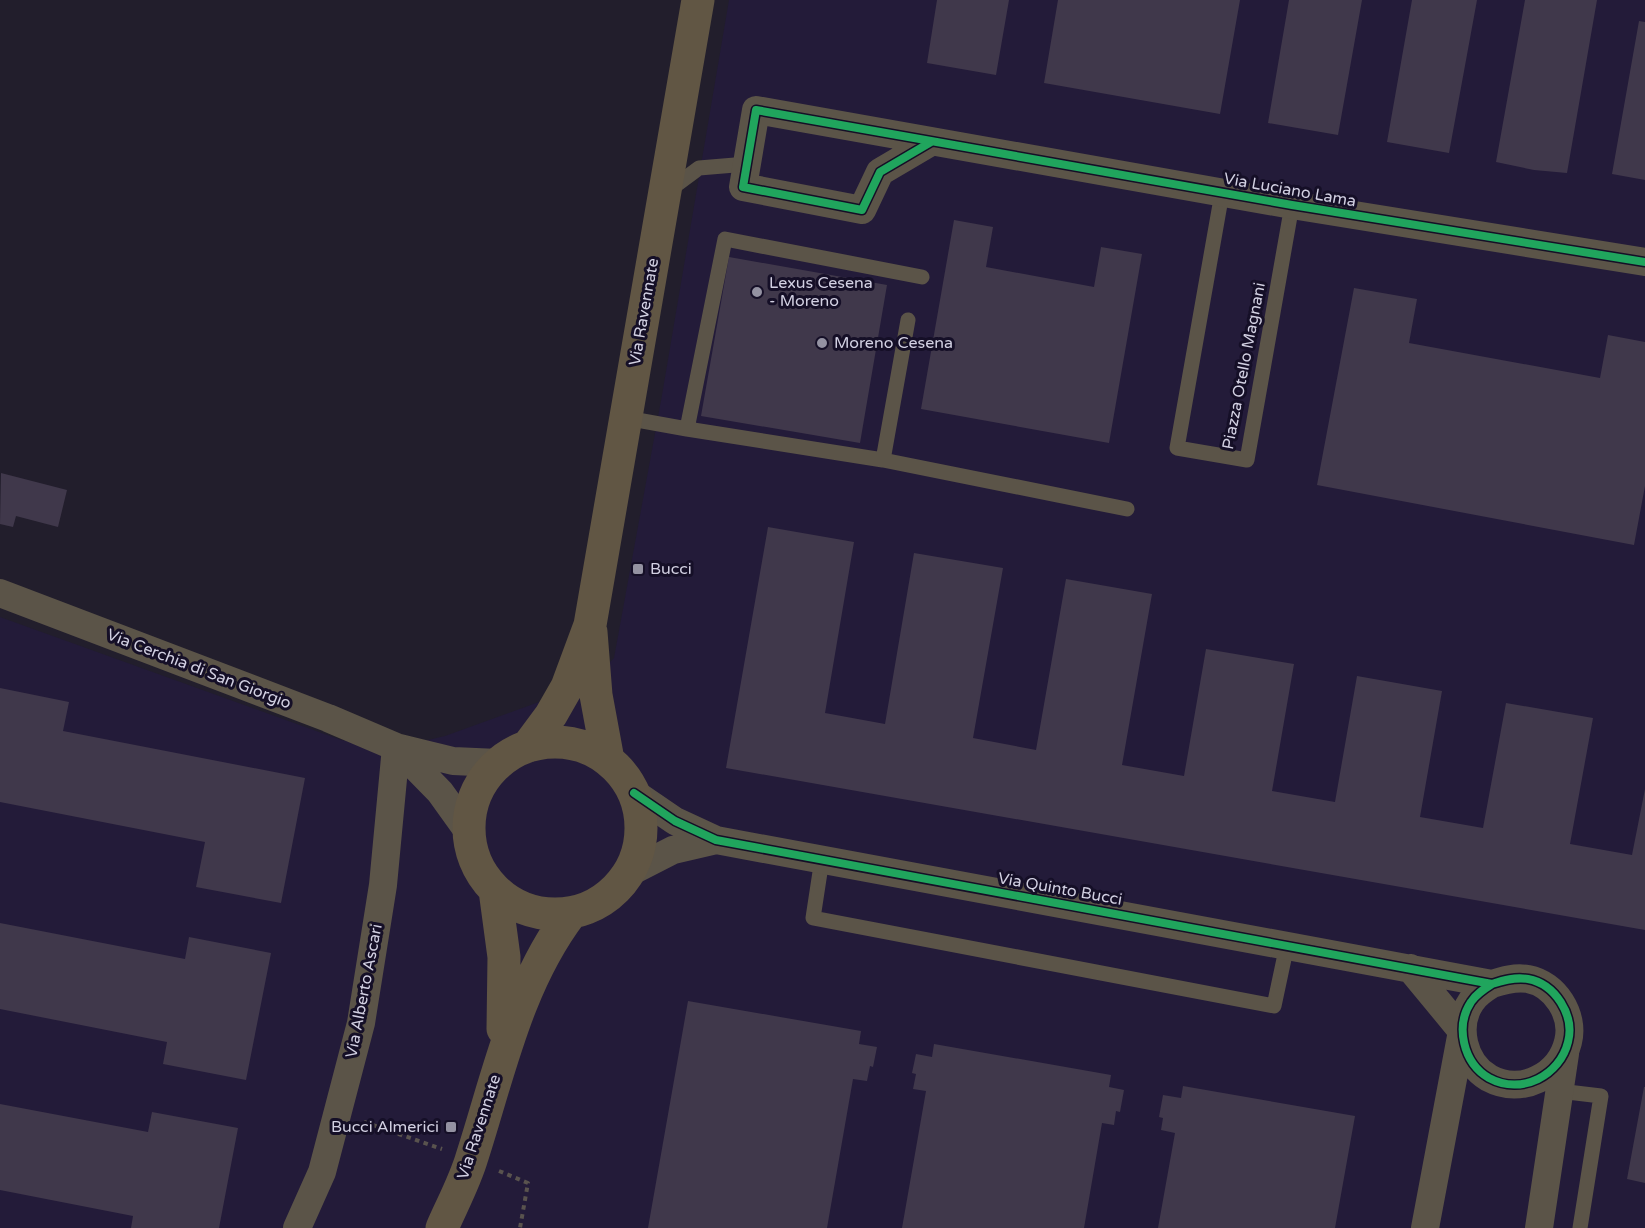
<svg xmlns="http://www.w3.org/2000/svg" width="1645" height="1228" viewBox="0 0 1645 1228" font-family="'Varela Round',sans-serif">
<rect width="100%" height="100%" fill="#221e2c"/>
<path fill="#231b39" d="M729,0H1645V1228H0V617L341,740L390,749L445,736L539,702L582,691L614,658L662,395Z"/>
<path fill="#40384b" d="M937,0H1009L996,75L927,63Z
M1058,0H1240L1220,114L1044,83Z
M1289,0H1362L1338,135L1268,123Z
M1412,0H1477L1449,153L1387,142Z
M1525,0H1597L1567,173L1534,170L1496,162Z
M1639,21L1645,22V180L1612,174Z
M954,220L993,227L986,267L1094,287L1101,247L1142,254L1109,443L921,409Z
M729,257L887,285L860,443L701,416Z
M1354,288L1417,299L1409,343L1600,378L1608,335L1645,342V486L1634,545L1317,485Z
M1,473L67,490L58,527L16,516L13,527L0,524Z
M768,527L854,542L825,713L885,724L914,553L1003,568L973,738L1036,750L1066,579L1152,594L1122,765L1184,776L1206,649L1294,664L1272,791L1335,802L1357,676L1442,691L1420,817L1483,828L1506,703L1593,718L1570,844L1632,855L1645,789V930L726,768Z
M0,688L69,702L63,731L305,778L281,903L196,887L205,842L0,802Z
M0,923L185,959L189,937L271,953L246,1080L163,1064L167,1042L0,1009Z
M688,1001L861,1031L859,1044L877,1047L873,1067L870,1066L867,1081L853,1079L827,1228H648Z
M934,1044L1111,1075L1109,1087L1124,1090L1120,1112L1116,1111L1114,1125L1102,1123L1084,1228H902L926,1091L913,1089L916,1074L912,1073L916,1054L932,1057Z
M1183,1086L1355,1116L1335,1228H1158L1175,1133L1161,1130L1163,1118L1159,1117L1163,1095L1181,1098Z
M1644,1087H1645V1183L1627,1179Z
M0,1104L148,1132L152,1112L238,1128L219,1228H131L133,1216L0,1190Z"/>
<g fill="none" stroke-linecap="round" stroke-linejoin="round">
<path stroke="#59534e" stroke-width="4" stroke-dasharray="4.5 4.5" stroke-linecap="butt" d="M364,1122L442,1149
M499,1171L528,1183L520,1228"/>
<path stroke="#5b5448" stroke-width="15" d="M668,191L699,168L747,164
M1222,193L1177,448L1247,460L1292,205
M626,418L687,429L725,239L922,277
M687,429L883,460L1127,509
M883,460L908,320
M822,859L813,918L1274,1006L1287,945
M1559,1091L1601,1096L1580,1228"/>
<path stroke="#5b5448" stroke-width="28" d="M931,142L880,172L862,210L743,187L756,110L1292,205L1645,262
M0,593L328,718L396,747L453,761L498,763
M396,747L440,792L468,831
M634,793L675,821L716,840L1492,984C1504,980 1515,977 1528,979C1555,984 1575,1015 1568,1042C1560,1075 1522,1096 1489,1078C1463,1063 1455,1026 1471,1002C1476,994 1484,989 1492,984
M630,872L673,850L716,840
M1410,968L1462,1031L1425,1228
M297,1228L322,1172L361,1023L383,885L396,747
M1539,1228L1565,1054"/>
<path stroke="#615644" stroke-width="33" d="M591,632L596,695L608,760
M469 828a86 86 0 1 1 172 0a86 86 0 1 1-172 0Z
M528,746L551,715L567,687L590,625L698,0
M495,890L504,957L503,1029
M442,1228C452,1205 465,1181 472,1157C499,1073 517,984 571,913"/>
<defs>
<path id="cycleway" d="M931,142L880,172L862,210L743,187L756,110L1292,205L1645,262
M634,793L675,821L716,840L1492,984C1504,980 1515,977 1528,979C1555,984 1575,1015 1568,1042C1560,1075 1522,1096 1489,1078C1463,1063 1455,1026 1471,1002C1476,994 1484,989 1492,984"/>
</defs>
<use href="#cycleway" stroke="#150f27" stroke-width="11"/>
<use href="#cycleway" stroke="#20a55d" stroke-width="8"/>
</g>
<g fill="#9492a2" stroke="#150f27" stroke-width="2">
<circle cx="757" cy="292" r="6"/>
<circle cx="822" cy="343" r="6"/>
<rect x="632" y="563" width="12" height="12" rx="3"/>
<rect x="445" y="1121" width="12" height="12" rx="3"/>
</g>
<g text-anchor="middle" dominant-baseline="central" stroke-width="6" stroke-linejoin="round" paint-order="stroke">
<g font-size="16" fill="#d2d0e2" stroke="#150f27">
<text transform="translate(1290 190) rotate(10)">Via Luciano Lama</text>
<text transform="translate(644 312) rotate(-80)">Via Ravennate</text>
<text transform="translate(1244 366) rotate(-79)">Piazza Otello Magnani</text>
<text transform="translate(199 669) rotate(21)">Via Cerchia di San Giorgio</text>
<text transform="translate(1060 889) rotate(10)">Via Quinto Bucci</text>
<text transform="translate(364 991) rotate(-79)">Via Alberto Ascari</text>
<text transform="translate(479 1127) rotate(-72)">Via Ravennate</text>
</g>
<g font-size="16" fill="#d2d0e2" stroke="#150f27" text-anchor="start">
<text x="769" y="283">Lexus Cesena<tspan x="769" dy="18">- Moreno</tspan></text>
<text x="834" y="343">Moreno Cesena</text>
<text x="650" y="569">Bucci</text>
<text x="439" y="1127" text-anchor="end">Bucci Almerici</text>
</g>
</g>
</svg>
